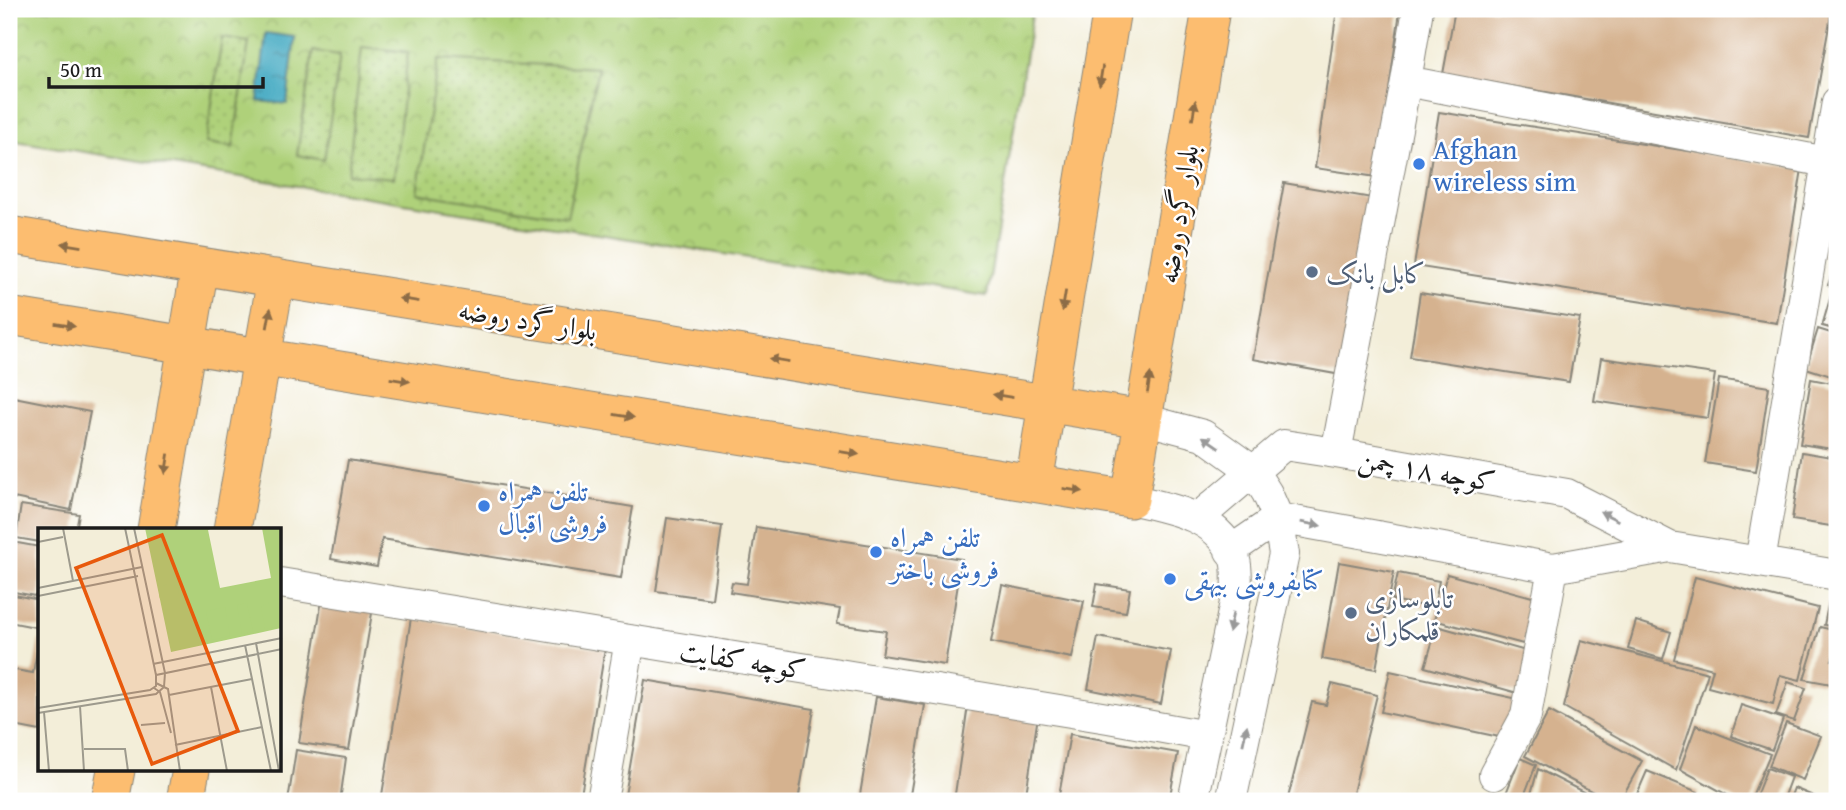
<svg xmlns="http://www.w3.org/2000/svg" width="1846" height="810" viewBox="0 0 1846 810" font-family="'Gentium Book Plus',Amiri,serif">
<defs>
<pattern id="park-crowns" width="20" height="18" patternUnits="userSpaceOnUse" patternTransform="scale(1.75)"><rect width="20" height="18" fill="#afd17a"/><path d="M2 6a3 3 0 1 1 6 0M12 15a3 3 0 1 1 6 0" fill="none" stroke="#96b369"/></pattern>
<pattern id="garden-dots" width="8" height="8" patternUnits="userSpaceOnUse" patternTransform="scale(1.75)"><rect width="8" height="8" fill="#afd17a"/><path d="M2 2h.1M6 6h.1" fill="none" stroke="#96b369" stroke-width="1.8" stroke-linecap="round"/></pattern>
<pattern id="water-ripples" width="26" height="14" patternUnits="userSpaceOnUse" patternTransform="scale(1.75)"><rect width="26" height="14" fill="#41a8c1"/><path d="M2 4q2-2 4 0t4 0M15 11q2-2 4 0t4 0" fill="none" stroke="#36889c"/></pattern>
</defs>
<rect width="100%" height="100%" fill="#fff"/>
<filter id="ink" filterUnits="userSpaceOnUse"><feTurbulence type="fractalNoise" baseFrequency=".0143" numOctaves="2"/><feDisplacementMap in="SourceGraphic" scale="14" xChannelSelector="R" yChannelSelector="G"/><feConvolveMatrix kernelMatrix="1 2 1 2 8 2 1 2 1" color-interpolation-filters="sRGB"/></filter>
<filter id="wash" filterUnits="userSpaceOnUse"><feTurbulence type="fractalNoise" baseFrequency=".00686" numOctaves="4" result="noise"/><feDisplacementMap in="SourceGraphic" scale="28" xChannelSelector="R" yChannelSelector="G"/><feGaussianBlur stdDeviation="1.57" result="paint"/><feColorMatrix in="noise" values="0 0 0 0 0 0 0 0 0 0 0 0 0 0 0 0 0 1.4 0 .05"/><feComposite in="paint" operator="in"/></filter>
<g filter="url(#wash)">
<rect width="100%" height="100%" fill="#f3eed9"/>
<path fill="url(#park-crowns)" stroke="#66764b" stroke-width="2" d="M9,9H1033L987,296L9,140Z"/>
<path fill="url(#garden-dots)" stroke="#66764b" stroke-width="2" d="M222,38L249,42L233,147L206,143Z
M362,47L408,52L394,178L348,174Z
M313,51L340,55L324,160L297,155Z
M438,59L598,68L567,217L417,193Z"/>
<path fill="url(#water-ripples)" stroke="#2e626e" stroke-width="2" d="M266,33L295,37L287,104L258,101Z"/>
<g id="blocks">
<path fill="#d5b28f" d="M1337,9H1382L1400,11L1377,177L1315,168Z
M1455,9H1832L1809,138L1443,74Z
M1439,112L1802,169L1777,323L1414,266Z
M1284,183L1372,198L1341,375L1253,359Z
M1837,259V288L1828,285Z
M1832,292L1837,293V330L1822,326Z
M1420,293L1580,318L1569,382L1410,357Z
M1818,329L1837,335V378L1806,368Z
M1601,358L1715,374L1708,418L1594,401Z
M1719,379L1769,387L1756,471L1705,463Z
M1811,379L1837,384V420L1832,449L1800,444Z
M9,396L90,412L71,510L9,497Z
M1802,452L1837,458V527L1792,520Z
M348,460L633,507L621,578L382,539L377,567L331,559Z
M21,505L79,514L76,530H40V542L16,538Z
M667,518L722,526L712,599L656,591Z
M756,527L962,559L945,665L882,655L886,631L837,624L840,609L730,592L732,582L747,584Z
M12,542L40,547V597L9,591V564Z
M1339,562L1394,572L1376,669L1322,659Z
M1398,573L1439,581L1434,608L1392,600Z
M1447,574L1536,598L1523,644L1434,620Z
M1695,577L1818,608L1800,680L1780,675L1773,704L1708,687L1713,669L1674,659Z
M1097,584L1130,589L1126,612L1093,607Z
M1002,585L1084,601L1072,658L991,642Z
M9,594L40,600V628L9,622Z
M322,599L373,607L349,750L299,743Z
M1829,601L1837,603V627L1824,625Z
M411,618L605,649L580,801H381Z
M1636,621L1671,632L1663,659L1628,649Z
M1437,626L1533,653L1521,694L1425,667Z
M1820,627L1837,631V648L1832,660L1837,661V685L1804,679Z
M1098,637L1171,651L1161,704L1088,689Z
M39,640H40V731L9,725V669L33,673Z
M1581,640L1708,673L1676,770L1564,707Z
M1390,671L1518,699L1509,739L1381,712Z
M645,680L814,709L798,801H624Z
M1788,682L1806,688L1794,721L1776,715Z
M1332,684L1377,695L1351,801H1303L1288,798L1312,702L1326,705Z
M876,697L925,705L909,801H859Z
M968,705L1038,716L1025,801H954Z
M1741,705L1783,719L1772,750L1731,736Z
M1549,711L1642,761L1620,801H1610L1525,756Z
M1786,723L1821,736L1803,780L1769,766Z
M1696,725L1770,754L1750,801H1738L1680,769Z
M1070,734L1178,753L1169,801H1058Z
M296,750L346,758L340,801H288Z
M1520,758L1536,765L1522,801H1503Z
M1767,768L1791,777L1782,801H1754Z
M1538,769L1601,801H1529Z
M1647,771L1698,792L1694,801H1634Z
M1794,788L1825,801H1789Z"/>
</g>
</g>
<g filter="url(#ink)">
<use href="#blocks" fill-opacity="0" stroke="#88857a" stroke-width="2"/>
<g fill="none" stroke-linecap="round" stroke-linejoin="round">
<defs>
<path id="minor" d="M1406,81L1837,164
M1143,419L1203,435L1253,471L1267,493L1278,518L1284,554L1231,801
M1336,453L1406,81L1418,9
M1130,499C1170,509 1220,515 1235,560C1238,570 1236,583 1237,593L1193,801
M1198,518L1284,445L1336,453L1567,494L1670,547L1837,575
M1230,551L1278,518L1553,568L1670,547
M1760,562L1837,102
M280,583L1108,718L1207,736
M1494,775L1526,716L1553,568
M602,801L630,640"/>
<path id="major" d="M9,235L1143,419
M9,316L1130,499L1211,9
M1034,483L1112,9
M156,530L200,266
M232,530L276,278
M110,801L116,770
M185,801L191,770"/>
</defs>
<use href="#minor" stroke="#88857a" stroke-width="32"/>
<use href="#major" stroke="#88857a" stroke-width="39"/>
<use href="#minor" stroke="#fff" stroke-width="30"/>
<use href="#major" stroke="#fcbd6f" stroke-width="37"/>
</g>
<defs><path id="oneway-solid" d="M-6-.8H1V-3.2L6.5 0L1 3.2V.8H-6Z" transform="scale(1.75)"/></defs>
<g fill="#8c6c46">
<use href="#oneway-solid" transform="translate(1101 76) rotate(99)"/>
<use href="#oneway-solid" transform="translate(1194 110) rotate(-81)"/>
<use href="#oneway-solid" transform="translate(71 245) rotate(-171)"/>
<use href="#oneway-solid" transform="translate(409 300) rotate(-171)"/>
<use href="#oneway-solid" transform="translate(1064 301) rotate(99)"/>
<use href="#oneway-solid" transform="translate(269 318) rotate(-80)"/>
<use href="#oneway-solid" transform="translate(65 325) rotate(9)"/>
<use href="#oneway-solid" transform="translate(779 360) rotate(-171)"/>
<use href="#oneway-solid" transform="translate(400 380) rotate(9)"/>
<use href="#oneway-solid" transform="translate(1149 383) rotate(-81)"/>
<use href="#oneway-solid" transform="translate(1003 396) rotate(-171)"/>
<use href="#oneway-solid" transform="translate(624 416) rotate(9)"/>
<use href="#oneway-solid" transform="translate(849 453) rotate(9)"/>
<use href="#oneway-solid" transform="translate(167 464) rotate(99)"/>
<use href="#oneway-solid" transform="translate(1073 490) rotate(9)"/>
</g>
<g fill="#999">
<use href="#oneway-solid" transform="translate(1211 442) rotate(-146)"/>
<use href="#oneway-solid" transform="translate(1609 516) rotate(-153)"/>
<use href="#oneway-solid" transform="translate(1311 524) rotate(10)"/>
<use href="#oneway-solid" transform="translate(1231 622) rotate(102)"/>
<use href="#oneway-solid" transform="translate(1245 735) rotate(-78)"/>
</g>
</g>
<g fill="#3f7fe0" stroke="#fff" stroke-width="2.5">
<circle cx="1419" cy="164" r="7"/>
<circle cx="484" cy="506" r="7"/>
<circle cx="876" cy="552" r="7"/>
<circle cx="1170" cy="579" r="7"/>
</g>
<g fill="#5c6f8a" stroke="#fff" stroke-width="2.5">
<circle cx="1312" cy="272" r="7"/>
<circle cx="1351" cy="613" r="7"/>
</g>
<g text-anchor="middle" dominant-baseline="central" stroke-width="5" stroke-linejoin="round" paint-order="stroke">
<g font-size="28" fill="#366cbe" stroke="#fff" text-anchor="start">
<text x="1433" y="148">Afghan<tspan x="1433" dy="32">wireless sim</tspan></text>
<text x="498" y="490">تلفن همراه<tspan x="498" dy="32">فروشی اقبال</tspan></text>
<text x="890" y="536">تلفن همراه<tspan x="890" dy="32">فروشی باختر</tspan></text>
<text x="1184" y="579">کتابفروشی بیهقی</text>
</g>
<g font-size="28" fill="#1c1c1c" stroke="#fff">
<text transform="translate(1177 214) rotate(-81)">بلوار گرد روضه</text>
<text transform="translate(528 319) rotate(9)">بلوار گرد روضه</text>
<text transform="translate(1427 469) rotate(10)">كوچه ١٨ چمن</text>
<text transform="translate(743 659) rotate(9)">کوچه کفایت</text>
</g>
<g font-size="28" fill="#4e5e75" stroke="#fff" text-anchor="start">
<text x="1326" y="272">کابل بانک</text>
<text x="1365" y="597">تابلوسازی<tspan x="1365" dy="32">قلمکاران</tspan></text>
</g>
</g>
<g transform="translate(38 528)">
<rect width="243" height="243" fill="#f3eed9"/>
<path d="M107,0H175L170,2L182,60L233,50L224,0H243V100L133,124Z" fill="#afd17a"/>
<path d="M121 66a10 10 0 1 1 20 0a10 10 0 1 1-20 0ZM243,70V98L227,101L223,78ZM209,75L215,104L204,106L199,77ZM187,79L192,108L174,112L168,83Z" fill="#afd17a"/>
<path fill="none" stroke="#9d9a8d" stroke-width="2" d="M25,0L35,53M87,0L118,147L244,121M96,0L127,145M0,14L25,9M0,60L104,39M0,68L100,48M218,115L241,243M207,117L233,243M115,136L244,110M118,155L130,161L142,243M173,159L189,243M116,160L122,164L133,205M131,167L214,151M42,178L46,243M0,180L112,162L118,158V147M6,184L11,243M0,185L118,166L126,159L127,145M103,197L127,195M137,217L224,199M46,221H87L90,243"/>
<path fill="#e8590c" fill-opacity="0.15" stroke="#e8590c" stroke-width="3.5" d="M124,7L200,203L114,236L38,40Z"/>
<rect width="243" height="243" fill="none" stroke="#1c1c1c" stroke-width="3.5"/>
</g>
<rect width="1846" height="810" fill="none" stroke="#fff" stroke-width="35"/>
<path d="M49 77v10h214v-10" fill="none" stroke="#1c1c1c" stroke-width="3.5"/>
<text x="60" y="77" font-size="21" fill="#1c1c1c" stroke="#ffffff" stroke-width="5" paint-order="stroke">50 m</text>
</svg>
